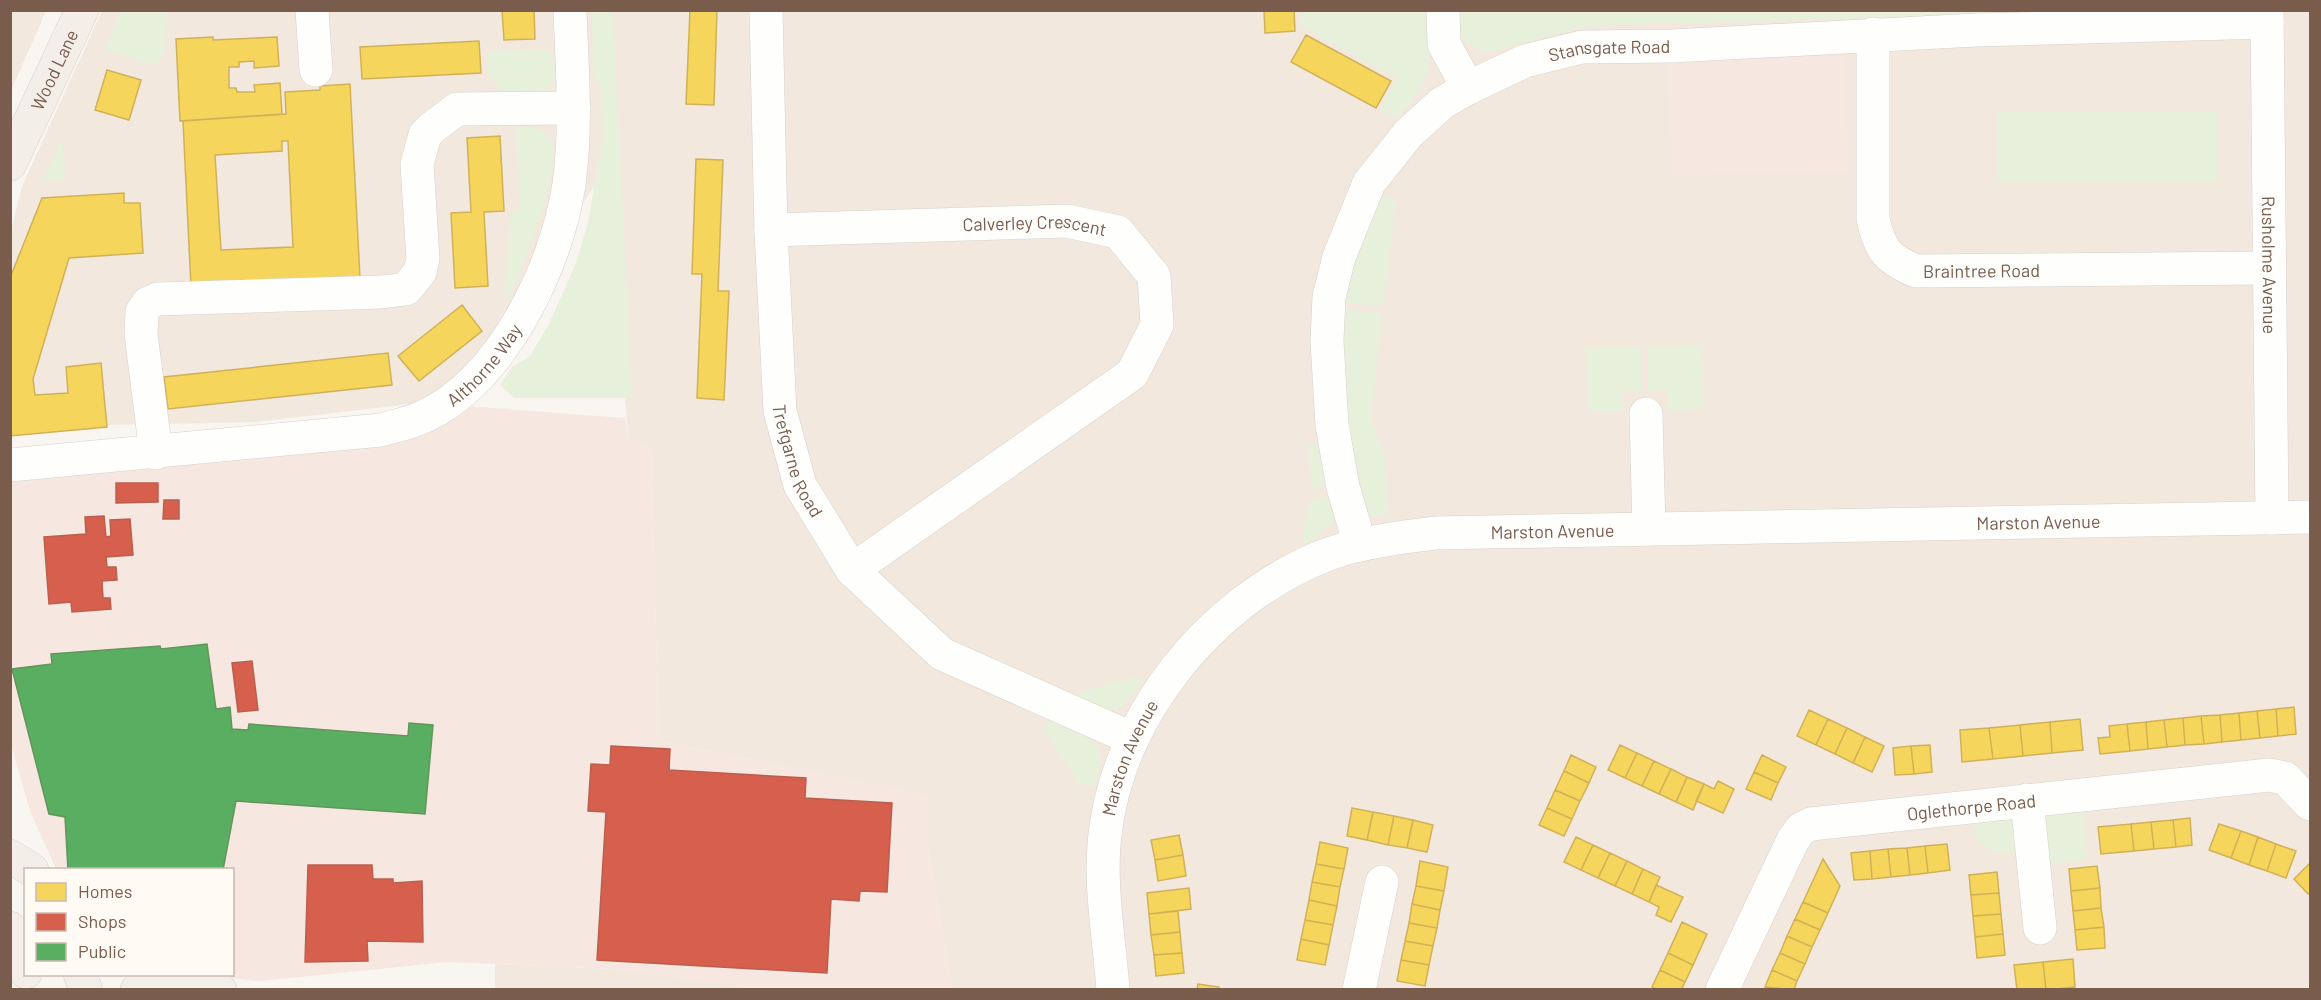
<svg xmlns="http://www.w3.org/2000/svg" width="2321" height="1000" viewBox="0 0 2321 1000" font-family="Barlow,sans-serif">
<rect width="100%" height="100%" fill="#f9f5f0"/>
<path fill="#f2e8de" d="M11,10L46,11L11,91L10,11Z
M102,11H2310V989H952L926,838L928,796L659,741L651,446L629,440L602,174L495,340L428,402L255,422L112,425L11,436V231L22,186Z
M495,964L614,969L761,989H495Z"/>
<path fill="#f6e8e1" d="M1845,56L1847,172L1671,175L1669,59Z
M466,406L625,418L629,439L651,445L659,741L929,796L926,838L952,989L756,990L614,969L448,962L260,981L196,975L232,974V870L56,869L30,811L11,744L10,476Z"/>
<path fill="#e7f0db" d="M121,11H168L163,55L158,62L149,64L105,49Z
M591,11H613L632,398H514L500,385L512,367L530,356L549,324L576,263L588,223L603,133L601,91L594,75Z
M1300,11H1425C1429,66 1437,75 1396,118L1381,110L1396,78L1301,26Z
M1452,11H2146L1618,25L1579,28L1490,52C1466,49 1453,35 1452,11Z
M549,49C554,56 555,62 555,71C557,98 519,91 501,91L488,74V51Z
M1998,111H2217V181H1998Z
M516,127C527,127 538,126 547,134C570,157 521,271 509,298L504,299L511,210L520,209Z
M62,139L66,179L43,180Z
M1380,194L1396,201L1384,303L1381,306L1345,303L1348,273Z
M1344,309L1380,313L1382,316L1371,417L1386,460L1387,515L1370,517L1363,510L1342,392Z
M1702,346L1703,406L1699,410L1668,411V390L1648,391V347Z
M1641,347L1642,391H1622L1623,411L1590,412L1587,408L1586,348Z
M1315,444L1321,445L1327,487L1312,489L1307,445Z
M1328,496L1332,498L1335,509L1331,527L1327,525L1316,538L1304,544L1302,537L1311,499Z
M1139,676L1141,683L1121,708L1103,711L1072,695Z
M1048,721C1087,736 1111,738 1095,786L1079,784L1044,729Z
M2083,812L2087,854L2083,860L2041,864L2040,817Z
M2021,818L2025,850L1996,853L1976,839L1974,822Z"/>
<path fill="#f6d55c" stroke="#d1b158" stroke-width="1.5" fill-rule="evenodd" d="M502,10H534L535,39L504,40Z
M690,10H717L714,105L686,104Z
M1264,10H1294L1295,31L1265,33Z
M1306,35L1391,81L1376,108L1291,62Z
M213,37V40L277,37L279,66L254,68V61L239,62V67H229V88H236L237,92H255L254,85L280,83L282,114L180,121L176,39Z
M479,41L481,73L362,79L360,47Z
M107,70L141,80L129,120L95,110Z
M350,84L360,278L191,287L183,121L286,114L285,92L320,90V86ZM282,141H288L293,247L221,250L215,155L282,151Z
M500,136L504,211L484,212L488,286L455,288L451,213L471,212L467,138Z
M696,159L723,160L718,291H729L724,400L697,398L702,274H692Z
M124,193V203H140L143,253L69,258L33,379L35,395L68,393L66,367L101,363L107,427L10,436V278L42,198Z
M462,305L482,331L419,381L398,356Z
M388,353L392,385L168,409L164,377Z
M2294,707L2296,734L2278,736L2276,709Z
M2276,709L2278,736L2260,738L2257,711Z
M1809,710L1828,719L1816,745L1797,736Z
M2257,711L2260,738L2241,740L2239,713Z
M2239,713L2241,740L2222,742L2220,715Z
M2220,715L2222,742L2204,744L2201,716Z
M2201,716L2204,744L2185,745L2183,718Z
M2183,718L2185,745L2167,747L2164,720Z
M1828,719L1847,728L1835,754L1816,745Z
M2080,719L2083,750L2052,753L2050,722Z
M2164,720L2167,747L2148,749L2146,722Z
M2050,722L2052,753L2023,756L2020,725Z
M2146,722L2148,749L2130,751L2127,724Z
M2127,724L2130,751L2100,754L2098,738L2110,737L2109,726Z
M2020,725L2023,756L1993,759L1989,728Z
M1847,728L1865,737L1853,763L1835,754Z
M1989,728L1993,759L1962,762L1960,730Z
M1865,737L1884,746L1872,772L1853,763Z
M1620,745L1637,753L1625,778L1608,770Z
M1930,745L1932,772L1914,774L1911,746Z
M1911,746L1914,774L1895,775L1893,748Z
M1637,753L1654,761L1642,786L1625,778Z
M1571,755L1596,767L1589,783L1564,771Z
M1762,755L1786,767L1778,783L1754,772Z
M1654,761L1671,769L1659,794L1642,786Z
M1671,769L1687,777L1676,802L1659,794Z
M1564,771L1589,783L1580,801L1555,790Z
M1754,772L1778,783L1771,800L1746,789Z
M1687,777L1704,784L1693,810L1676,802Z
M1718,781L1734,789L1723,813L1696,801L1704,784L1714,789Z
M1555,790L1580,801L1572,819L1547,808Z
M1352,808L1373,812L1367,840L1347,836Z
M1547,808L1572,819L1564,836L1539,825Z
M1373,812L1394,816L1388,845L1367,840Z
M1394,816L1413,820L1407,848L1388,845Z
M2190,818L2192,845L2176,847L2173,820Z
M1413,820L1433,825L1427,852L1407,848Z
M2173,820L2176,847L2154,849L2151,822Z
M2151,822L2154,849L2134,851L2131,824Z
M2131,824L2134,851L2101,854L2098,827Z
M2219,824L2241,831L2231,858L2209,850Z
M2241,831L2258,837L2249,865L2231,858Z
M1179,835L1183,855L1155,860L1151,840Z
M1576,837L1593,845L1581,870L1564,862Z
M2258,837L2276,844L2267,871L2249,865Z
M1320,842L1348,848L1344,869L1316,864Z
M1947,844L1950,870L1928,873L1925,846Z
M2276,844L2296,851L2286,878L2267,871Z
M1593,845L1610,853L1598,878L1581,870Z
M1925,846L1928,873L1910,875L1907,848Z
M1907,848L1910,875L1891,877L1888,849Z
M1888,849L1891,877L1872,879L1870,851Z
M1870,851L1872,879L1854,880L1851,853Z
M1610,853L1627,861L1615,886L1598,878Z
M1183,855L1186,876L1158,881L1155,860Z
M1823,859L1840,886L1828,913L1803,902Z
M1420,861L1448,867L1444,891L1416,886Z
M1627,861L1643,869L1632,894L1615,886Z
M2310,863V892L2308,894L2294,879Z
M1316,864L1344,869L1340,887L1312,882Z
M2097,866L2100,888L2071,891L2069,869Z
M1643,869L1660,877L1649,902L1632,894Z
M1997,872L1999,893L1971,895L1969,875Z
M1312,882L1340,887L1337,906L1309,900Z
M1656,885L1683,897L1671,922L1656,915L1659,907L1649,902Z
M1416,886L1444,891L1440,910L1412,904Z
M1189,888L1191,909L1149,914L1147,893Z
M2100,888L2101,908L2073,911L2071,891Z
M1999,893L2001,914L1973,916L1971,895Z
M1309,900L1337,906L1333,925L1305,920Z
M1803,902L1828,913L1820,930L1795,919Z
M1412,904L1440,910L1437,928L1409,923Z
M2101,908L2104,927L2075,930L2073,911Z
M1178,911L1180,932L1151,935L1149,914Z
M2001,914L2003,934L1975,937L1973,916Z
M1795,919L1820,930L1812,947L1787,936Z
M1305,920L1333,925L1329,945L1301,939Z
M1682,922L1707,934L1693,965L1668,953Z
M1409,923L1437,928L1433,946L1405,941Z
M2104,927L2105,948L2077,950L2075,930Z
M1180,932L1182,953L1154,955L1151,935Z
M2003,934L2005,955L1977,958L1975,937Z
M1787,936L1812,947L1805,964L1780,953Z
M1301,939L1329,945L1325,965L1297,960Z
M1405,941L1433,946L1429,965L1401,960Z
M1182,953L1184,973L1156,976L1154,955Z
M1668,953L1693,965L1685,982L1660,970Z
M1780,953L1805,964L1797,981L1772,970Z
M2073,959L2075,987L2046,990L2043,962Z
M1401,960L1429,965L1425,986L1397,981Z
M2043,962L2046,990H2017L2014,965Z
M1660,970L1685,982L1681,990H1658L1652,987Z
M1772,970L1797,981L1794,990L1765,987Z
M1198,984L1219,987L1218,990H1197Z"/>
<path fill="#d6604d" stroke="#ba5f4d" stroke-width="1.5" d="M116,483H158V502L116,503Z
M164,500H179V519H163Z
M104,516L106,537L111,536L110,520L130,519L133,555L106,557L107,567H116L117,580L102,581L103,598H110L111,609L72,612L71,602L49,604L44,537L86,534L85,517Z
M252,661L258,710L238,712L232,663Z
M611,746L670,749L669,770L806,778L805,798L892,803L887,892L860,891L859,901L831,899L827,973L597,960L606,812L588,811L591,764L610,765Z
M308,865H372L373,879H393V883L422,881L423,942L367,941L368,961L305,962Z"/>
<path fill="#5aae61" stroke="#64955b" stroke-width="1.5" d="M207,644L216,709L230,707L232,729L248,730L249,724L408,736L409,723L433,725L425,814L236,801L223,870H68L65,817L49,814L12,669L52,664L51,654L160,646L161,649Z"/>
<g fill="none" stroke-linecap="round" stroke-linejoin="round">
<defs>
<g id="minor">
<path d="M312,10L316,70"/>
<path id="s1" d="M766,10L771,230L780,411L800,485L852,570L942,654L1131,738"/>
<path d="M1443,10L1444,44L1468,88"/>
<path id="s2" d="M2267,10L2272,518"/>
<path id="s3" d="M1873,34V219C1880,250 1887,259 1916,271L2269,268"/>
<path id="s4" d="M771,230L1067,221L1118,232L1154,276L1157,325L1132,374L852,570"/>
<path d="M1646,414L1649,529"/>
<path d="M156,453L141,334L142,312L148,303L158,299L382,292L406,289L420,272L423,259L417,164L425,135L433,127L457,109L574,108"/>
<path id="s5" d="M10,465L381,430C395,426 411,423 425,416C503,379 557,266 569,184C577,126 572,68 570,10"/>
<path id="s6" d="M1360,545L1343,487L1332,425L1327,341L1329,297L1339,257L1369,183L1408,134L1442,103L1468,88L1525,61L1582,47L1672,46L1976,30L2267,22"/>
<path d="M2027,800L2040,928"/>
<path id="s7" d="M1113,990C1109,936 1098,879 1106,827C1122,712 1210,605 1316,559C1353,543 1395,538 1435,533L2310,517"/>
<path d="M1359,990L1382,882"/>
<path id="s8" d="M1722,990L1793,840L1801,829L1811,824L2269,775L2285,778L2310,804"/>
</g>
<g id="major">
<path id="s9" d="M10,164L82,10"/>
<path d="M10,856L32,870"/>
<path d="M10,928L26,972"/>
<path d="M80,974L86,990"/>
<path d="M137,990L216,986L220,990"/>
</g>
</defs>
<use href="#minor" stroke="#d7d1cb" stroke-width="34"/>
<use href="#major" stroke="#dad1cc" stroke-width="34"/>
<use href="#minor" stroke="#fefefd" stroke-width="33"/>
<use href="#major" stroke="#f3eee8" stroke-width="33"/>
</g>
<g text-anchor="middle" dominant-baseline="central" stroke-width="6" stroke-linejoin="round" paint-order="stroke">
<g font-size="18" fill="#7a5c4d" stroke="#fffaf3">
<text stroke="none"><textPath href="#s6" startOffset="660">Stansgate Road</textPath></text>
<text stroke="none"><textPath href="#s9" startOffset="104">Wood Lane</textPath></text>
<text stroke="none"><textPath href="#s4" startOffset="264">Calverley Crescent</textPath></text>
<text stroke="none"><textPath href="#s2" startOffset="255">Rusholme Avenue</textPath></text>
<text stroke="none"><textPath href="#s3" startOffset="322">Braintree Road</textPath></text>
<text stroke="none"><textPath href="#s5" startOffset="498">Althorne Way</textPath></text>
<text stroke="none"><textPath href="#s1" startOffset="454">Trefgarne Road</textPath></text>
<text stroke="none"><textPath href="#s7" startOffset="1244">Marston Avenue</textPath></text>
<text stroke="none"><textPath href="#s7" startOffset="758">Marston Avenue</textPath></text>
<text stroke="none"><textPath href="#s7" startOffset="237">Marston Avenue</textPath></text>
<text stroke="none"><textPath href="#s8" startOffset="352">Oglethorpe Road</textPath></text>
</g>
</g>
<rect width="2321" height="1000" fill="none" stroke="#7a5c4d" stroke-width="24"/>
<rect x="24" y="868" width="210" height="108" fill="#fffaf3" stroke="#cabbb1" stroke-width="1.5"/>
<rect x="36" y="883" width="30" height="18" fill="#f6d55c" stroke="#cabbb1" stroke-width="1.5"/>
<text x="78" y="898" font-size="18" fill="#7a5c4d">Homes</text>
<rect x="36" y="913" width="30" height="18" fill="#d6604d" stroke="#cabbb1" stroke-width="1.5"/>
<text x="78" y="928" font-size="18" fill="#7a5c4d">Shops</text>
<rect x="36" y="943" width="30" height="18" fill="#5aae61" stroke="#cabbb1" stroke-width="1.5"/>
<text x="78" y="958" font-size="18" fill="#7a5c4d">Public</text>
</svg>
